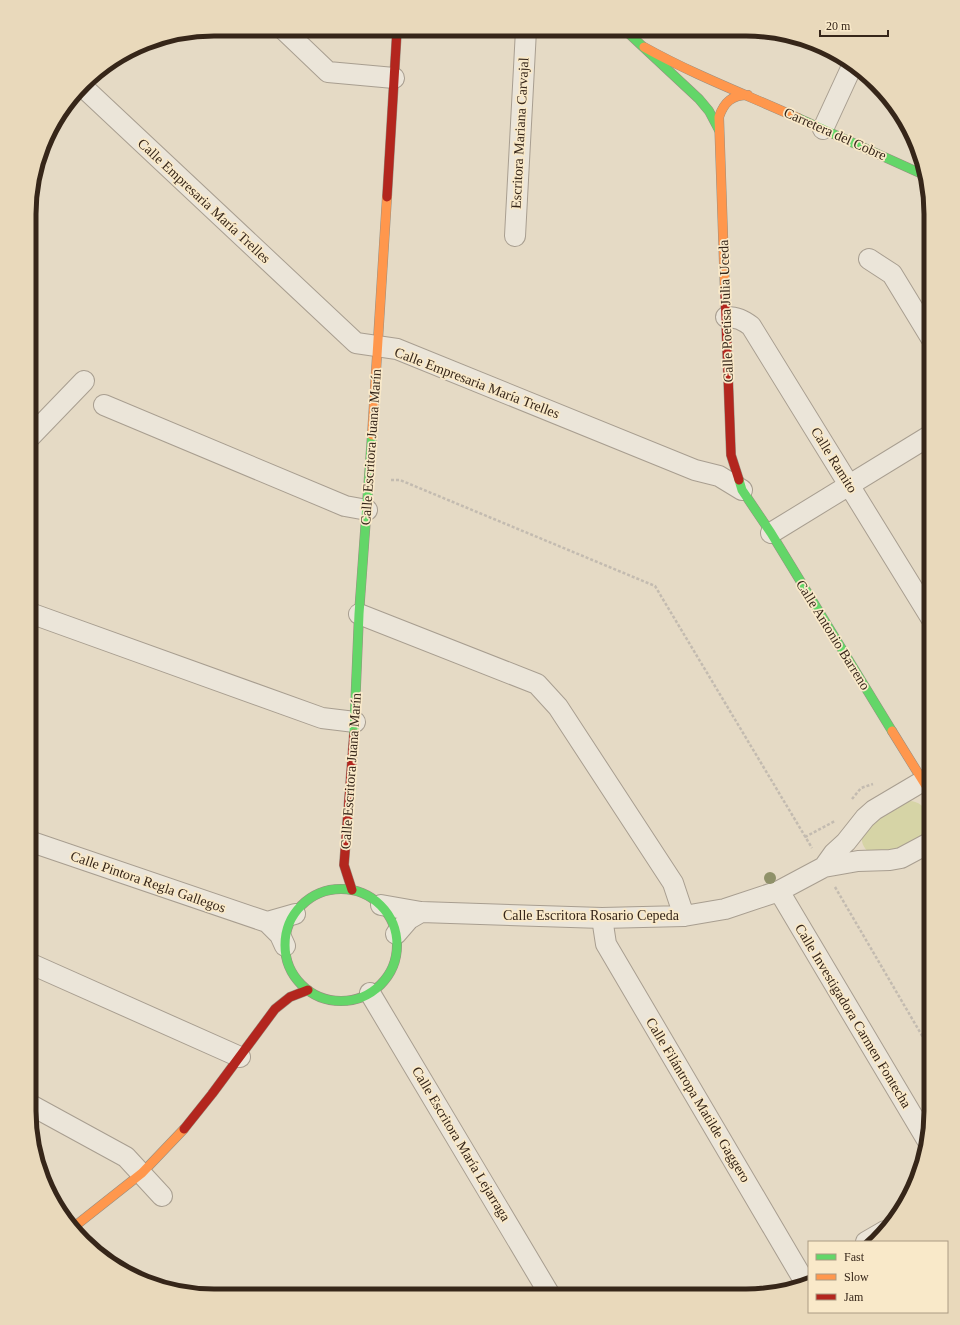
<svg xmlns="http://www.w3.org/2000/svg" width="960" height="1325" viewBox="0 0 960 1325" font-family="'Times New Roman',serif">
<rect width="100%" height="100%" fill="#e5dac5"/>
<path fill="#d6d4a6" d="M909,801C929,801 937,828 920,839C905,849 888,851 870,853C843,831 893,809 909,801Z"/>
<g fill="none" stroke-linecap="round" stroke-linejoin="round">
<defs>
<path id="street" d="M283,29L328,72L394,78
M82,86L356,343L397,349L695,470L719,476L742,490
M823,129L853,64
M515,236L526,30
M869,259L892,274L931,338
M726,317C737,317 743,320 751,326L931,618
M104,405L345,506L367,510
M30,437L84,381
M771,533L931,435
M30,613L322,718L355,722
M359,614L537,684L558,707L673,883L684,916
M29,841L267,922L280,935L285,946
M824,867L834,853L846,842L865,818L874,810L923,781
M779,891L927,1140
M381,905L421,912L602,918L684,916L725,909L779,891L824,867L858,861L890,860L901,858L931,842
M602,918L606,944L803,1279
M267,922L295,914
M396,934L409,919L421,912
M29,963L240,1057
M370,993L550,1295
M29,1104L126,1157L162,1196
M866,1242L885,1231"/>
<path id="fast" d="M625,30L699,99L709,111L719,130
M798,118L922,174
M739,480L742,490L771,533L892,731
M354,734L359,614L372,435
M285 945a56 56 0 1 1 112 0a56 56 0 1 1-112 0Z"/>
<path id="slow" d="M644,47C694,75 747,95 798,118
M725,293L719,117C724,102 732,95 748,95
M372,435L387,197
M892,731L931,794
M75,1226L142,1173L184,1129"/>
<path id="jam" d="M387,197L397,30
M725,293L731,455L739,480
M352,890L344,865L354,734
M184,1129L212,1094L275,1009L290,997L308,990"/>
</defs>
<use href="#street" stroke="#a89e90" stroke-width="22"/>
<use href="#fast" stroke="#988e80" stroke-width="10"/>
<use href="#slow" stroke="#988e80" stroke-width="10"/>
<use href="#jam" stroke="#988e80" stroke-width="10"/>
<path stroke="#c3bbb0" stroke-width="2.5" stroke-dasharray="3 2" stroke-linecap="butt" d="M391,480H400L655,586L812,848
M852,799L861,788L873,784
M805,837L835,821
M835,887L931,1051"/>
<use href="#street" stroke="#ebe5d9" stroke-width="20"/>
<use href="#fast" stroke="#63d668" stroke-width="9"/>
<use href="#slow" stroke="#ff974d" stroke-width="9"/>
<use href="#jam" stroke="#b3261e" stroke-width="9"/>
</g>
<circle fill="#8f9169" cx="770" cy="878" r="6"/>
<g text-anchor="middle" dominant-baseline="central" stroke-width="3.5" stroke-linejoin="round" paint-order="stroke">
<g font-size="14" fill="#362619" stroke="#f9e9c9">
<text transform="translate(520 133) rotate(-87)">Escritora Mariana Carvajal</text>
<text transform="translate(835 134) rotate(24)">Carretera del Cobre</text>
<text transform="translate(204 201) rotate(43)">Calle Empresaria María Trelles</text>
<text transform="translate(726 311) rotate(-92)">Calle Poetisa Julia Uceda</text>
<text transform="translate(477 383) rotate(21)">Calle Empresaria María Trelles</text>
<text transform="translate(371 447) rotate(-86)">Calle Escritora Juana Marín</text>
<text transform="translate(834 460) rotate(58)">Calle Ramito</text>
<text transform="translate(833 635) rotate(58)">Calle Antonio Barreno</text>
<text transform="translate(351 771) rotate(-86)">Calle Escritora Juana Marín</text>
<text transform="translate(148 882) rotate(19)">Calle Pintora Regla Gallegos</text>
<text x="591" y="915">Calle Escritora Rosario Cepeda</text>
<text transform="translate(853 1016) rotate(59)">Calle Investigadora Carmen Fontecha</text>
<text transform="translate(698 1100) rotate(59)">Calle Filántropa Matilde Gaggero</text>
<text transform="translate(461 1144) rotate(59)">Calle Escritora María Lejarraga</text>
</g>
</g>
<path d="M0 0H960V1325H0ZM214 36H746A178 178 0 0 1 924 214V1111A178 178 0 0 1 746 1289H214A178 178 0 0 1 36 1111V214A178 178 0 0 1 214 36Z" fill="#e9d9bb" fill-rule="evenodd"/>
<path fill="none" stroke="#362619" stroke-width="5" d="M214 36H746A178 178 0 0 1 924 214V1111A178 178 0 0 1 746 1289H214A178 178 0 0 1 36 1111V214A178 178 0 0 1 214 36Z"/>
<rect x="808" y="1241" width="140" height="72" fill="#f9e9c9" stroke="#ab9b83"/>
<rect x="816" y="1254" width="20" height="6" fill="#63d668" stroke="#ab9b83"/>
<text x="844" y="1261" font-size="12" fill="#362619">Fast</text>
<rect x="816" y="1274" width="20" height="6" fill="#ff974d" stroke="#ab9b83"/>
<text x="844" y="1281" font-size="12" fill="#362619">Slow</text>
<rect x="816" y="1294" width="20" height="6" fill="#b3261e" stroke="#ab9b83"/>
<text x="844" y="1301" font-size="12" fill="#362619">Jam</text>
<path d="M820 30v6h68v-6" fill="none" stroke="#362619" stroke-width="2"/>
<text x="826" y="30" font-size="12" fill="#362619" stroke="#f9e9c9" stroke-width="3" paint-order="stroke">20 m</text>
</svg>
